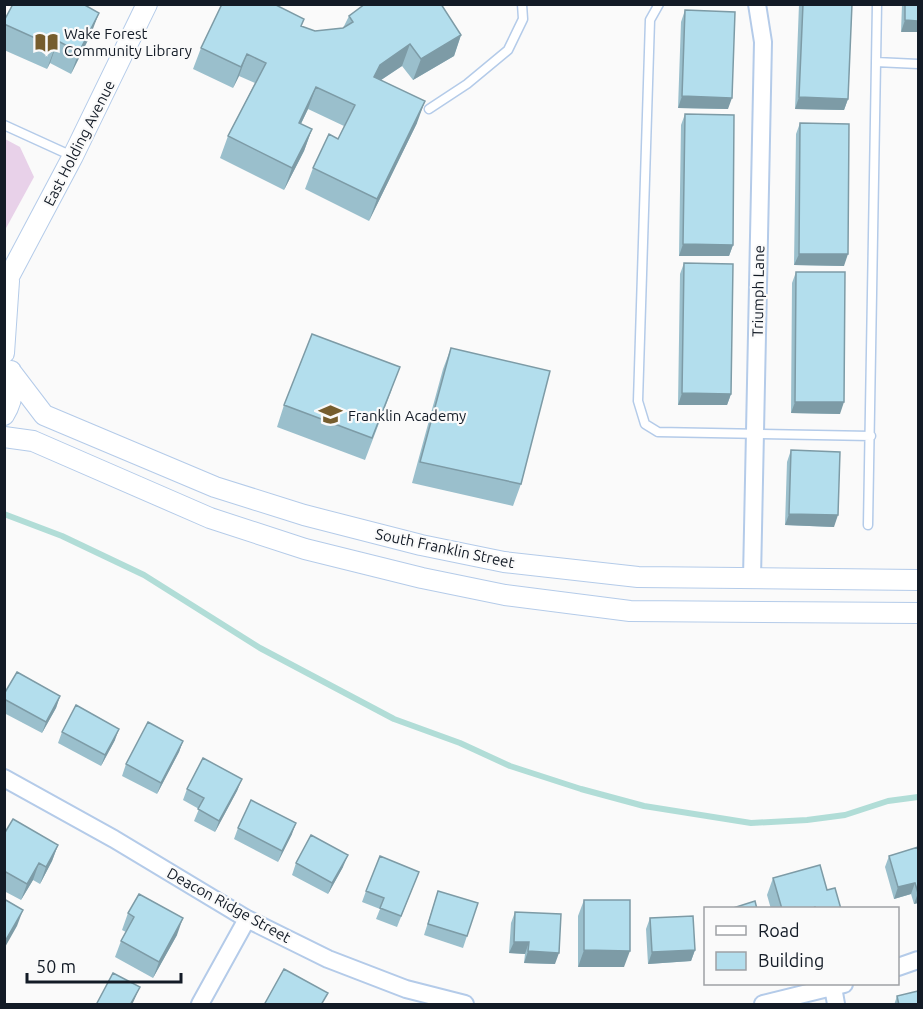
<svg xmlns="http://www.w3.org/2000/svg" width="923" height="1009" viewBox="0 0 923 1009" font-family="Ubuntu,sans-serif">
<rect width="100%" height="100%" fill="#fafafa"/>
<path fill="#e8d1e9" d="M5,139L20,147L34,177L5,230Z"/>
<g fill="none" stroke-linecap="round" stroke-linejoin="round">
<path stroke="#b1ddd7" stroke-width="6" d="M4,514L62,536L144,575L260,648L394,719L460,743L510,766L581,789L644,806L751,823L807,820L845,815L888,801L918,797"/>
<defs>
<path id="service" d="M659,4L650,20L638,401L645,424L658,432L871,436
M877,4L876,62L918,64
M429,109L467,84L508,50L523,19L522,4
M4,125L72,156
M868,525L876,62"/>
<path id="minor" d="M752,578L763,42L757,4
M4,778L114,839L247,919L328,959L406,989L465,1004
M898,967L918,960
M833,987L836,1004
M200,1004L247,919
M763,1004L844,984"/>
<path id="tertiary" d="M4,286L73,156L147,4
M4,353L9,281
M12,373L44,415L215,487L304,515L421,545L504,562L638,577L918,580
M4,415C13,401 14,386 11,371
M4,437L33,441L210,518L305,549L422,578L505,595L630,611L918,613"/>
</defs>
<use href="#service" stroke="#b4cbe9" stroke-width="11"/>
<use href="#minor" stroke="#b4cbe9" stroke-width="20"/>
<use href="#tertiary" stroke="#b4cbe9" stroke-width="22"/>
<use href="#service" stroke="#fff" stroke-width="8"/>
<use href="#minor" stroke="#fff" stroke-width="16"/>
<use href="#tertiary" stroke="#fff" stroke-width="20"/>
</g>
<path fill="#9abfcc" d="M799,4H852L848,99L844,110L795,109Z
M902,4H918L901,32Z
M685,10L728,109L678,108L681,22Z
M349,16L461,35L454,56L413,80L402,66L381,80L417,123L369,221L305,189L313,168L338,139L344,126L308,109L301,124L312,129L304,151L284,190L220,158L228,136L255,83L239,76L233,88L193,69L201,48L301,26L315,31L343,28Z
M4,21L91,34L71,74L50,63L47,69L4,50Z
M685,114L733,245L729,256H679L681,125Z
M800,123L844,266L794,265L796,134Z
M684,263L731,394L727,405H678L680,274Z
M796,272L840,414L791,413L792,283Z
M451,348L521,484L513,506L412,483L443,369Z
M392,389L365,460L277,427L284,405Z
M791,450L834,527L785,525L787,462Z
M4,694L60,696L56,708L42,733L4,713Z
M62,732L115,740L101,766L58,743Z
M183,741L179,752L157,794L122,776L126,764Z
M242,779L237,791L215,832L194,821L199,809L183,800L187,789Z
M238,828L292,834L278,862L234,839Z
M4,834L58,845L52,861L40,884L33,880L21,900L4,891Z
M918,847V903L914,904L911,894L894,899L885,867L889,856Z
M296,863L343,867L328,894L292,875Z
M419,872L397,927L376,919L380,909L362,902L366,891Z
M773,878L827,890L841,909H771L767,895Z
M438,891L467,936L463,948L424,935Z
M584,900L624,967H578V916Z
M515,912L555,964L524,963L525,954L509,953L511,923Z
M128,913L177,935L153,978L115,957L121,941L126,932L122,930Z
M650,918L695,950L691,961L648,964L646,929Z
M897,996L918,1005H894Z"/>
<path fill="#7d9ba6" d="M99,13L91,34L71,74L79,52Z
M905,20L918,21V32H901Z
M461,35L454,56L413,80L421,59Z
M58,41L50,63L47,69L55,47Z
M410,44L402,66L372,86L374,77L380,65Z
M247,54L239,76L233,88L241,67Z
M316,87L308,109L291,144L299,123Z
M682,96L732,98L728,109L678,108Z
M799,97L848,99L844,110L795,109Z
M425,101L417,123L369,221L377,199Z
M312,129L304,151L284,190L292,168Z
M683,244L733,245L729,256H679Z
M799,254H848L844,266L794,265Z
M682,393L731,394L727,405H678Z
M795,402H844L840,414L791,413Z
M789,514L838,515L834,527L785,525Z
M60,696L56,708L42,733L46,722Z
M119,729L115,740L101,766L105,755Z
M183,741L179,752L157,794L161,783Z
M242,779L237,791L215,832L219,821Z
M296,823L292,834L278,862L282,851Z
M58,845L52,861L40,884L46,867Z
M348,855L343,867L328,894L332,883Z
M39,863L33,880L21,900L27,884Z
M915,883L911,894L894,899L898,887Z
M918,893V903L914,904Z
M23,910L17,926L4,949V943Z
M183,918L177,935L153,978L159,962Z
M514,942H529L525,954L509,953Z
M584,950L630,951L624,967H578Z
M695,950L691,961L648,964L652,952Z
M528,951L559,953L555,964L524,963Z
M140,987L132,1005H130Z"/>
<path fill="#b3deed" stroke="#7d9ba6" stroke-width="1.5" d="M13,4H83L99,13L79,52L58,41L55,47L4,24V21Z
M222,4H274L304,19L301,26L315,31L343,28L353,22L349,16L365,4H441L461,35L421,59L410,44L380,65L374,77L425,101L377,199L313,168L329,134L338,139L355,105L316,87L299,123L312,129L292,168L228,136L266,63L247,54L241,67L201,48Z
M803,4H852L848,99L799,97Z
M905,4H918V21L905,20Z
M685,10L735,12L732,98L682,96Z
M685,114L734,115L733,245L683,244Z
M800,123L849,124L848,254H799Z
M684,263L733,264L731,394L682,393Z
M796,272H845L844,402H795Z
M312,334L400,367L372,438L284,405Z
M451,348L550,371L521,484L420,462Z
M791,450L840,452L838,515L789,514Z
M17,672L60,696L46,722L4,699V694Z
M76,705L119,729L105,755L62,732Z
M148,722L183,741L161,783L126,764Z
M203,758L242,779L219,821L198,809L204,798L187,789Z
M251,800L296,823L282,851L238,828Z
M13,819L58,845L46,867L39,863L27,884L4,871V834Z
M311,835L348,855L332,883L296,863Z
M918,847V893L915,883L898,887L889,856Z
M380,856L419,872L401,916L380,908L384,898L366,891Z
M820,865L827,890L835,888L841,909H816L815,907L811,909H782L773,878Z
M438,891L478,903L467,936L428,924Z
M139,894L183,918L159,962L121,941L134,917L128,913Z
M4,899L23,910L4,943Z
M584,900H630V951L584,950Z
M755,901L757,909H730Z
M515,912L561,914L559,953L528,951L529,942H514Z
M693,916L695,950L652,952L650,918Z
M284,969L328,993L321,1005H264Z
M113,973L140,987L130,1005H96Z
M918,991V1005H899L897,996Z"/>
<defs>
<symbol id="library-bare" viewBox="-9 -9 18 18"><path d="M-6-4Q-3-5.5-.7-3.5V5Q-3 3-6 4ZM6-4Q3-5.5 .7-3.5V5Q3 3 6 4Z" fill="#765d2e" stroke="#fafafa" stroke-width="2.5" paint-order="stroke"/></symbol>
<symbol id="school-bare" viewBox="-9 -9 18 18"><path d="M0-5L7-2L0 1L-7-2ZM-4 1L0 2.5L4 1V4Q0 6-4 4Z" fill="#765d2e" stroke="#fafafa" stroke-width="2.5" paint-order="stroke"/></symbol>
</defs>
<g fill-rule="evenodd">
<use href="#library-bare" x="30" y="26" width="33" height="33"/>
<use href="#school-bare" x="314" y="398" width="33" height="33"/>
</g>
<g text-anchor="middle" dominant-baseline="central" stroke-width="4.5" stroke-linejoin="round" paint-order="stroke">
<g font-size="15" fill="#131b26" stroke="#fafafa" text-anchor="start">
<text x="64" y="33">Wake Forest<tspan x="64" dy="17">Community Library</tspan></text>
<text x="348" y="415">Franklin Academy</text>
</g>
<g font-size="15" fill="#131b26" stroke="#fafafa">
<text transform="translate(79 143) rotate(-63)">East Holding Avenue</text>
<text transform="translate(758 291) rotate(-89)">Triumph Lane</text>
<text transform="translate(445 548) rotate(12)">South Franklin Street</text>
<text transform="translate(229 905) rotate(29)">Deacon Ridge Street</text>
</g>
</g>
<rect width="923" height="1009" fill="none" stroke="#131b26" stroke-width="12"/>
<rect x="704" y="907" width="195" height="78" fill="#fafafa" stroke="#9ea1a5" stroke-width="1.5"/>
<rect x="716" y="926" width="30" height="9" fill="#ffffff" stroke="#9ea1a5" stroke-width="1.5"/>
<text x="758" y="937" font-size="18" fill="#131b26">Road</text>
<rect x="716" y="952" width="30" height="18" fill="#b3deed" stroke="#9ea1a5" stroke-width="1.5"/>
<text x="758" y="967" font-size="18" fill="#131b26">Building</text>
<path d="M27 973v9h154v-9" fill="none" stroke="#131b26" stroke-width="3"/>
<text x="36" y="973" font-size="18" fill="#131b26" stroke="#fafafa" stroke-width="4.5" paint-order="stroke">50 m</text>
</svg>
